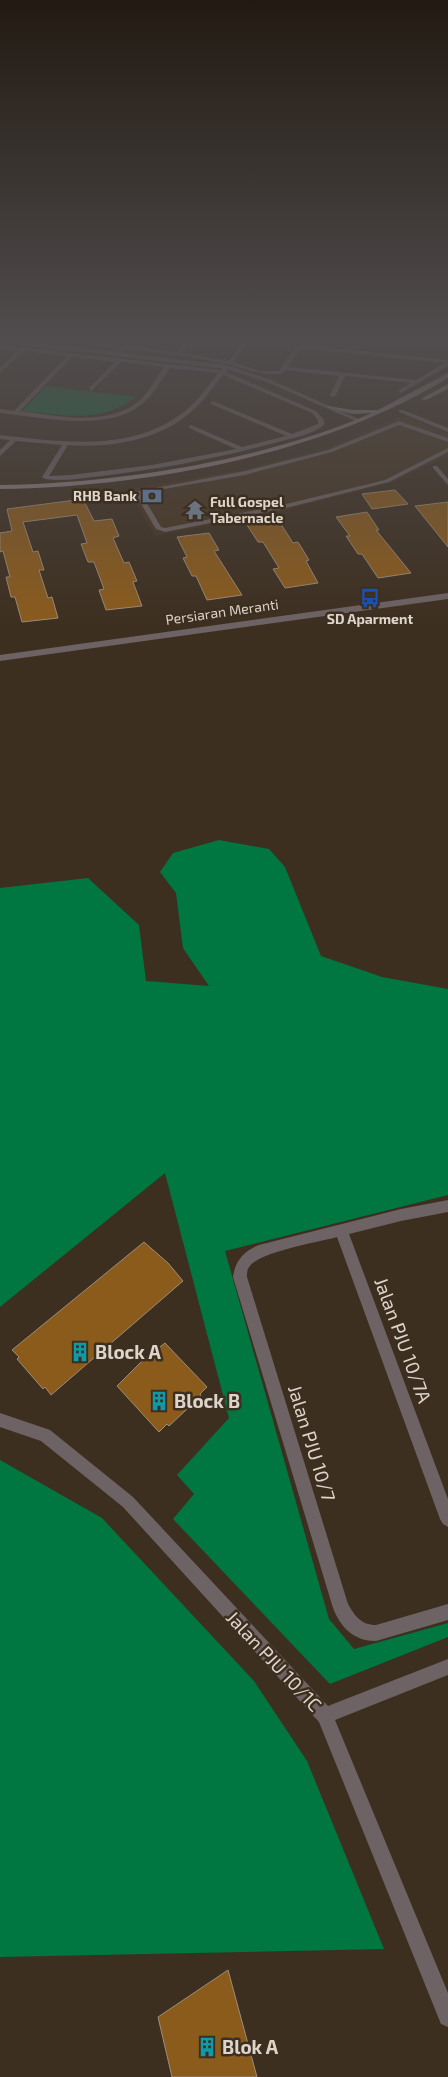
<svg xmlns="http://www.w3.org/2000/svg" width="448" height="2077" viewBox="0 0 448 2077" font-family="'Exo 2',sans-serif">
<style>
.built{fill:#473520}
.green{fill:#116d3f}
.forest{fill:#007641}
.building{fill:#8b5b1c;stroke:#9d8c7b}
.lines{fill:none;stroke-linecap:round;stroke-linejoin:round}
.minor{fill:#6e6364;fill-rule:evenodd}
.tertiary{fill:#6e6364;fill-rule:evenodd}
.secondary{fill:#8f7e80;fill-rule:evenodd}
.labels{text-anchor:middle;stroke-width:5;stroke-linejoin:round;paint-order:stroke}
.far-poi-label{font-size:14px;font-weight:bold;fill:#ddd4cb;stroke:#3d2f20;text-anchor:end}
.far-street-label{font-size:14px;fill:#ddd4cb;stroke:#3d2f20}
.near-street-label{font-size:19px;fill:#ddd4cb;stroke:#3d2f20}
.near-poi-label{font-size:19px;font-weight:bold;fill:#ddd4cb;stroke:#3d2f20;text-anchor:start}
</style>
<rect width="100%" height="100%" fill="#3d2f20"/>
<!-- built -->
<path class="built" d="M399 417 408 418 448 434V455L394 482 282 511 155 536 128 489 245 469 327 447Z"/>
<!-- green -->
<path class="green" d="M46 386 136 397C101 424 63 415 22 411Z"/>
<!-- forest -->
<path class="forest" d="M219 840 269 849 285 867 321 956 382 977 448 989V1195L225 1251 329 1619 354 1649 448 1623V1637L330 1684 173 1519 194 1494 177 1475 229 1418 165 1173 0 1307V888L88 878 139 925 146 981 209 986 183 948 176 893 160 872 173 853Z
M0 1460 102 1518 254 1681 307 1761 384 1949 0 1957Z"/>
<!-- building -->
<path class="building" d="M395 490 408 504 372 509 362 494Z
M83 499 94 521 112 519 119 536 113 538 124 563 129 562 137 581 133 582 142 606 106 610 99 590 104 589 94 562H88L81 544 87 543 77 515 23 522 33 552 38 551 44 570H39L48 598 52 597 58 618 22 622 15 597H11L6 577H10L3 551 0 552V533L12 531 7 509Z
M448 502V547L415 506Z
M367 512 379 530H376L411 573 378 578 362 554H358L346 536H350L336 517Z
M279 521 293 543 298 542 309 560 306 561 318 583 285 588 273 569 279 568 263 542H258L247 525Z
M209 533 219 550 214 551 242 595 207 600 196 576H192L183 558 187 557 177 537Z
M144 1242 168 1263 183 1281 51 1395 45 1387 43 1389 17 1359 19 1357 12 1350Z
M165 1343 207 1387 200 1394 201 1396 169 1426 167 1424 159 1432 117 1386 144 1359Z
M228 1970 257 2077H172L158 2017Z"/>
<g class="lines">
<!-- minor -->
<path class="minor" d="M11 336H33L124 346 132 336H137L129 346 177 352 189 336H194L182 353 229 361 248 336H253L233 362 260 371H279L303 336H308L303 345 448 360V366L401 393 399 392V390L411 383 345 376 336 395 333 397 330 395 339 376 285 370 283 373C261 378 244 367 223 363 191 357 159 353 126 349L121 354 118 352 121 349ZM301 348 445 363 416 380 288 367Z
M408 336 448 338V342L410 338Z
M0 345 221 370 226 366 229 368 226 372 316 411 324 420V425C312 435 293 438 278 442 223 457 166 468 110 475 88 477 66 482 45 479L42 477 62 445 16 441 0 456V450L10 440 0 439V435C62 442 133 453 185 411 198 401 208 386 218 373L170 368C161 380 154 395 142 404 106 433 42 417 0 413V409L14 411 67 356 24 351 0 373V368L18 351 0 349ZM72 357 115 362 89 388 91 391 121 362 164 367C156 378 149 392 139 401 108 427 57 416 20 411ZM223 375 312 413 318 420V424L292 434 213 401 210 403 211 404 286 436 242 447 191 425 189 426V428L236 449 152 465 71 475 49 476 68 445C110 448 158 441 191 412 203 402 213 387 223 375Z
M399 410H403L448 428V432L399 412Z
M399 421 448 438V442L399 425 332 452 245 475 141 493 161 527 165 528 282 505 385 480 446 449 448 448V452L389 482 282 509 165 532 156 529 134 492 245 471 328 450Z
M433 466H437L448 479V485L433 468Z
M448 1200V1212L401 1221 349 1234 448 1499V1527L443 1524 440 1519 337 1237C318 1242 260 1252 250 1266 247 1269 247 1273 247 1277L348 1604C355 1616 361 1625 376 1625L448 1604V1620L376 1641C354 1641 341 1628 333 1608L233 1277C235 1261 244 1251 259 1245L401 1209Z
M0 1413 50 1430 133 1497 328 1706 448 1659V1675L335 1720 448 1993V2027L441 2024 319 1722 123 1507 41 1441 0 1427Z"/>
<!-- tertiary -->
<path class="tertiary" d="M0 338 227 365 271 380 363 421 358 422 267 382 226 369 0 342Z
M448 593V599L0 661V655Z"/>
<!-- secondary -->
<path class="secondary" d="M448 373V378C322 455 146 487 0 489V485C118 483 263 461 372 413L353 414 328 408V406L353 410H378Z
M448 384V389L426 400 421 399Z"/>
</g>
<!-- sky -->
<linearGradient id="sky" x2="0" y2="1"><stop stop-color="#221a12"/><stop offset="0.54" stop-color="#514d4e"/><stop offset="1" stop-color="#514d4e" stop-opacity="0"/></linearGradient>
<rect width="448" height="627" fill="url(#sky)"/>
<!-- icons -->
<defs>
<symbol id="bank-bare" viewBox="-9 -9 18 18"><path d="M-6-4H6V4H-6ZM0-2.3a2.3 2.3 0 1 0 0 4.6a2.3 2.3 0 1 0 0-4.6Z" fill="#5c6f8a" stroke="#3d2f20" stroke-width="2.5" paint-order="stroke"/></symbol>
<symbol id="temple-bare" viewBox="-9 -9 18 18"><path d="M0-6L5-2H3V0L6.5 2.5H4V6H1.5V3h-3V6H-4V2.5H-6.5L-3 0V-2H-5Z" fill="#6b7280" stroke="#3d2f20" stroke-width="2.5" paint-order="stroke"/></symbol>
<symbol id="bus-bare" viewBox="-9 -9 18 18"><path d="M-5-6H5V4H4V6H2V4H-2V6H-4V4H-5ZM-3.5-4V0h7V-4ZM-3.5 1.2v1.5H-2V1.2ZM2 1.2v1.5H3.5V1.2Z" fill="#1a4fb4" stroke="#3d2f20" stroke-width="2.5" paint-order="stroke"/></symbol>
<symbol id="building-bare" viewBox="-9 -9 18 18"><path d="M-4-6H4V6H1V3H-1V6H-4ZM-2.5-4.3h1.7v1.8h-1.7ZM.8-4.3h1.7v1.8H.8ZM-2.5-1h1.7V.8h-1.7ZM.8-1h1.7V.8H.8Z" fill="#0f9aa8" stroke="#3d2f20" stroke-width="2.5" paint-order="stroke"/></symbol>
</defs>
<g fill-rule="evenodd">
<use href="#bank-bare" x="138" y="482" width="28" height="28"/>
<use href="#temple-bare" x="181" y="496" width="28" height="28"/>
<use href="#bus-bare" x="356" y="584" width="28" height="28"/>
<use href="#building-bare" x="66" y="1338" width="28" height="28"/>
<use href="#building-bare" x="145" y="1387" width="28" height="28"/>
<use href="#building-bare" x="193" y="2033" width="28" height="28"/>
</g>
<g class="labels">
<!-- far-poi labels -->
<g class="far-poi-label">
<text x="137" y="501">RHB Bank</text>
<text x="210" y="507" text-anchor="start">Full Gospel<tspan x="210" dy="16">Tabernacle</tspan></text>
<text x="370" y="624" text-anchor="middle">SD Aparment</text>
</g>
<!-- far-street labels -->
<g class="far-street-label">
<text transform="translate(222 612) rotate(-8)" y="5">Persiaran Meranti</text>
</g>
<!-- near-street labels -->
<g class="near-street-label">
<text transform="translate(403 1340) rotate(70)" y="7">Jalan PJU 10/7A</text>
<text transform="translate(312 1443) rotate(73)" y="7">Jalan PJU 10/7</text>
<text transform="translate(274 1661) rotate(47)" y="7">Jalan PJU 10/1C</text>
</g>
<!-- near-poi labels -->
<g class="near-poi-label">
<text x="95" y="1359">Block A</text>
<text x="174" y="1408">Block B</text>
<text x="222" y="2054">Blok A</text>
</g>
</g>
</svg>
